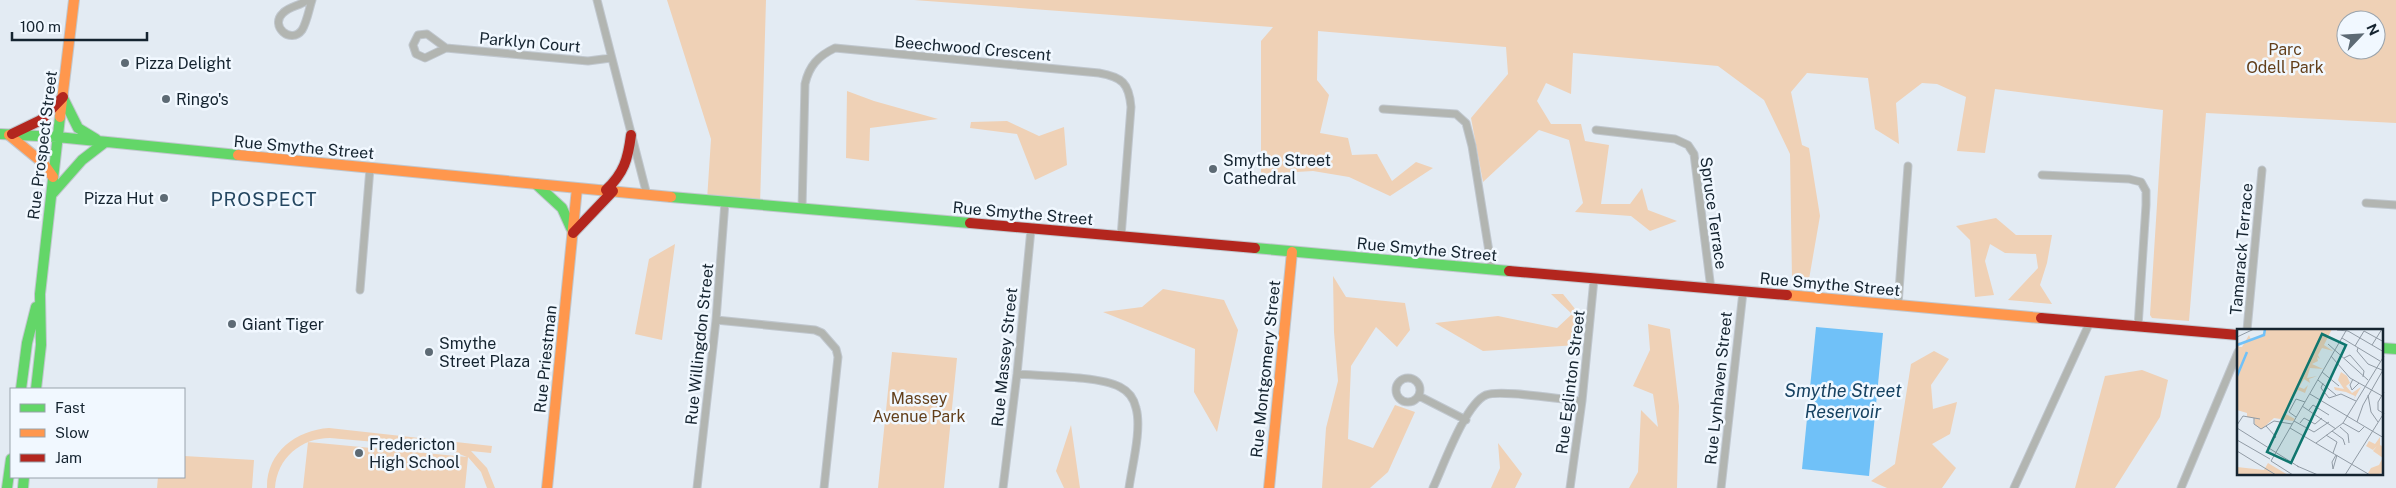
<svg xmlns="http://www.w3.org/2000/svg" width="2396" height="488" viewBox="0 0 2396 488" font-family="'Public Sans',sans-serif">
<style>
.green{fill:#efd1b6;fill-rule:evenodd}
.water{fill:#70c1f8}
.lines{fill:none;stroke-linecap:round;stroke-linejoin:round}
.street-casing{stroke:#c0c7ce;stroke-width:9}
.fast-casing{stroke:#c0c7ce;stroke-width:12}
.slow-casing{stroke:#c0c7ce;stroke-width:12}
.jam-casing{stroke:#c0c7ce;stroke-width:12}
.street{stroke:#b2b5b1;stroke-width:7}
.fast{stroke:#63d668;stroke-width:10}
.slow{stroke:#ff974d;stroke-width:10}
.jam{stroke:#b3261e;stroke-width:10}
.poi-dot{fill:#5d6a74;stroke:#f1f8ff;stroke-width:2}
.labels{text-anchor:middle;stroke-width:5;stroke-linejoin:round;paint-order:stroke}
.street-label{font-size:16px;fill:#152430;stroke:#f1f8ff}
.park-label{font-size:16px;fill:#633f1b;stroke:#f1f8ff}
.poi-label{font-size:16px;fill:#152430;stroke:#f1f8ff;text-anchor:start}
.water-label{font-size:18px;font-style:italic;fill:#174261;stroke:#f1f8ff}
.quarter-label{font-size:19px;letter-spacing:1px;fill:#254761;stroke:#f1f8ff}
.inset-river{fill:none;stroke:#70c1f8;stroke-width:2.5}
.inset-road{fill:none;stroke:#919ba5;stroke-width:1}
.view{fill:#0f766e;fill-opacity:0.15;stroke:#0f766e;stroke-width:2.5}
.inset-edge{fill:none;stroke:#152430;stroke-width:2.5}
</style>
<rect width="100%" height="100%" fill="#e3ebf3"/>
<!-- green -->
<path class="green" d="M667 0H766L760 205 707 200 711 139Z
M914 0H2396V123L2206 113 2189 321 2152 318 2150 315 2163 110 1995 89 1985 153 1957 151 1966 97 1937 84 1922 83 1896 103 1899 144 1875 129 1868 78 1807 73 1791 92 1802 145 1809 148 1820 216 1808 285 1792 279 1790 154 1764 100 1718 66 1573 53 1571 94 1546 83 1537 101 1551 124H1581L1585 141 1609 145 1601 204H1630L1642 188 1648 210 1677 221 1650 231 1631 216 1575 212 1583 203 1569 140 1539 130 1483 182 1471 118 1508 74 1506 47 1318 31 1317 80 1329 95 1320 133 1348 138 1352 155 1377 154 1392 181 1416 162 1433 168 1390 196 1349 177 1313 171 1261 174V41L1273 27ZM2346 20H2376V50H2346Z
M847 91 874 101 938 119 870 128 869 161 846 158Z
M1007 121 1039 136 1064 127 1067 165 1035 180 1017 134 970 128 971 122Z
M1996 218 2016 235H2052L2047 263 2040 285 2052 304 2008 300 2038 268 2036 254 2005 253 1990 244 1985 261 1994 295 1975 297 1970 240 1956 226Z
M675 244 662 340 635 334 649 259Z
M1333 276 1346 297 1405 303 1410 330 1397 347 1376 327 1351 366 1348 439 1373 448 1395 405 1415 412 1388 472 1370 488H1322L1326 428 1338 381 1334 332Z
M1163 289 1224 300 1238 330 1217 432 1194 392 1195 349 1103 312 1142 307Z
M1551 294H1563L1580 315 1577 345 1483 351 1435 323 1498 316 1557 328 1572 314Z
M1648 324 1670 329 1679 406 1677 488H1629L1638 472 1641 410 1658 427 1653 394 1633 386 1650 350Z
M1934 351 1949 359 1931 385 1933 409 1957 402 1950 434 1932 444 1956 468 1942 488H1887L1871 481 1895 464 1911 364Z
M892 352 957 358 944 488H878Z
M2142 370 2168 380 2160 417 2115 488H2075L2105 376Z
M1071 425 1080 488H1064L1056 471Z
M329 428 492 446 491 453 471 451 487 468 495 488H487L481 472 468 457 465 488H303L308 442 467 457 444 448 330 438C301 438 277 458 275 488H267C266 453 296 430 329 428Z
M1498 443 1522 474 1515 488H1491L1500 468Z
M184 456 254 460 252 488H157L158 477H184Z"/>
<!-- water -->
<path class="water" d="M1816 327 1883 333 1869 476 1802 469Z"/>
<g class="lines">
<defs>
<path id="street" d="M307 0C300 6 290 6 283 13 269 26 291 45 302 30 307 22 309 9 312 0
M597 0 647 195
M446 48 427 34 418 35 413 45 416 54 425 58 446 48 588 61 611 58
M1383 109 1456 114 1466 123 1472 146 1492 270
M1596 130 1675 139 1688 145 1694 154 1711 289
M2042 175 2129 179 2141 182 2146 191V205L2138 327
M2366 203 2396 205
M802 209 805 84C809 66 818 56 835 48L1099 73C1122 77 1129 83 1131 107L1121 237
M360 290 370 168
M1898 305 1908 166
M716 320 815 330 822 333 836 349 838 357 824 488
M2247 330 2262 170
M1017 374C1042 376 1100 376 1120 387 1128 391 1134 399 1136 408 1142 429 1132 466 1129 488
M1396 390a12 12 0 1 1 24 0a12 12 0 1 1-24 0Z
M1419 396 1466 420
M697 488 716 320 725 202
M1003 488 1017 374 1031 229
M1433 488C1443 467 1465 404 1486 395 1501 389 1563 400 1582 401
M1570 488 1582 401 1594 279
M1721 488 1743 292
M2014 488 2090 322
M2181 488 2238 352"/>
<path id="fast" d="M63 98 78 128 96 139
M0 134 57 137 238 155
M536 184 562 208 571 228
M52 194 82 160 104 143
M671 197 970 223
M1255 248 1509 271
M2382 348 2396 349
M21 389 27 343 36 307
M36 389 41 345 40 294 60 117
M7 488 11 459
M23 488 24 477"/>
<path id="slow" d="M60 117 74 0
M9 135 43 163 53 177
M238 155 671 197
M1787 295 2041 318
M547 488 577 188
M1269 488 1292 252"/>
<path id="jam" d="M12 134 41 120 63 97
M606 190C624 173 628 159 631 135
M970 223 1255 248
M573 233 613 191
M1509 271 1787 295
M2041 318 2238 335"/>
</defs>
<!-- street casing -->
<use href="#street" class="street-casing"/>
<!-- fast casing -->
<use href="#fast" class="fast-casing"/>
<!-- slow casing -->
<use href="#slow" class="slow-casing"/>
<!-- jam casing -->
<use href="#jam" class="jam-casing"/>
<!-- street -->
<use href="#street" class="street"/>
<!-- fast -->
<use href="#fast" class="fast"/>
<!-- slow -->
<use href="#slow" class="slow"/>
<!-- jam -->
<use href="#jam" class="jam"/>
</g>
<!-- markers -->
<g class="poi-dot">
<circle cx="125" cy="63" r="5"/>
<circle cx="166" cy="99" r="5"/>
<circle cx="1213" cy="169" r="5"/>
<circle cx="164" cy="198" r="5"/>
<circle cx="232" cy="324" r="5"/>
<circle cx="429" cy="352" r="5"/>
<circle cx="359" cy="453" r="5"/>
</g>
<g class="labels">
<!-- street labels -->
<g class="street-label">
<text transform="translate(530 42) rotate(5)" y="6">Parklyn Court</text>
<text transform="translate(973 48) rotate(5)" y="6">Beechwood Crescent</text>
<text transform="translate(42 145) rotate(-83)" y="6">Rue Prospect Street</text>
<text transform="translate(304 147) rotate(5)" y="6">Rue Smythe Street</text>
<text transform="translate(1023 213) rotate(5)" y="6">Rue Smythe Street</text>
<text transform="translate(1714 213) rotate(82)" y="6">Spruce Terrace</text>
<text transform="translate(1427 249) rotate(5)" y="6">Rue Smythe Street</text>
<text transform="translate(2241 249) rotate(-85)" y="6">Tamarack Terrace</text>
<text transform="translate(1830 284) rotate(5)" y="6">Rue Smythe Street</text>
<text transform="translate(699 344) rotate(-84)" y="6">Rue Willingdon Street</text>
<text transform="translate(1004 357) rotate(-84)" y="6">Rue Massey Street</text>
<text transform="translate(545 359) rotate(-84)" y="6">Rue Priestman</text>
<text transform="translate(1265 369) rotate(-84)" y="6">Rue Montgomery Street</text>
<text transform="translate(1570 382) rotate(-83)" y="6">Rue Eglinton Street</text>
<text transform="translate(1718 388) rotate(-84)" y="6">Rue Lynhaven Street</text>
</g>
<!-- park labels -->
<g class="park-label">
<text x="2285" y="55">Parc<tspan x="2285" dy="18">Odell Park</tspan></text>
<text x="919" y="404">Massey<tspan x="919" dy="18">Avenue Park</tspan></text>
</g>
<!-- poi labels -->
<g class="poi-label">
<text x="135" y="69">Pizza Delight</text>
<text x="176" y="105">Ringo's</text>
<text x="1223" y="166">Smythe Street<tspan x="1223" dy="18">Cathedral</tspan></text>
<text x="154" y="204" text-anchor="end">Pizza Hut</text>
<text x="242" y="330">Giant Tiger</text>
<text x="439" y="349">Smythe<tspan x="439" dy="18">Street Plaza</tspan></text>
<text x="369" y="450">Fredericton<tspan x="369" dy="18">High School</tspan></text>
</g>
<!-- water labels -->
<g class="water-label">
<text x="1843" y="397">Smythe Street<tspan x="1843" dy="21">Reservoir</tspan></text>
</g>
<!-- quarter labels -->
<g class="quarter-label">
<text x="264" y="206">PROSPECT</text>
</g>
</g>
<!-- overview -->
<g transform="translate(2237 329)">
<rect width="146" height="146" fill="#e3ebf3"/>
<path d="M27 0H95L87 16 96 22 85 19 81 26 83 30 80 28 81 32 75 35 86 40 73 39 70 49 80 47 72 50 73 54 67 50 62 58 67 60 71 56 68 64 61 61 47 84 58 90 56 92 37 89 25 100 18 96 17 89 10 88V84L0 81V14L3 13 2 18H5L12 6 14 11 27 4ZM104 43 110 47 113 54 109 57 115 64 124 58 117 70 118 67 109 63 98 61 97 58 107 60 101 51ZM143 108V116L147 118V144L135 146 131 144 134 139 142 136 144 132 140 129 144 132 146 129 136 122 140 117 136 121 129 117 132 112 138 115ZM31 134 51 146H0V138L27 141Z" fill="#efd1b6"/>
<path class="inset-river" d="M0 16 27 6 28 0M0 47 10 23"/>
<path class="inset-road" d="M100 1 111 2 147 23M127 2 147 13M0 8 17 0M105 9 143 32M91 15 131 51M135 16 145 0M118 17 127 2M121 19 120 22 131 35 145 41M94 27 113 49 147 68M107 29 113 26 127 42 126 48M85 43 102 57M116 50 113 56 115 61 122 54M81 51 99 66M86 54 84 59 92 69 104 65 119 72M73 65 147 109M131 66 134 83 141 93M65 77 99 100M72 81 76 76 92 86M146 84 141 81V73L147 63M59 88 52 83 59 70 68 73M17 89V95L24 100 37 92 55 95M57 92 77 103 92 93M120 93 126 76 146 41M63 94 67 89 78 95 85 89M106 94 122 103 127 98M0 96 6 87 23 90M29 97 39 108 38 109 37 107M103 98 111 105 112 114M0 99 62 138M53 99 133 146M95 102 106 110 108 116M89 106 100 113 96 124M0 111 33 130M79 114 106 94 147 27M0 122 39 146M99 126 95 133 96 140 100 126M34 132 110 0M34 132 56 146M60 137 81 146M108 146 147 84"/>
<path class="view" d="M85 5 109 16 54 134 30 123Z"/>
<rect width="146" height="146" class="inset-edge"/>
</g>
<!-- legend -->
<rect x="10" y="388" width="175" height="90" fill="#f1f8ff" stroke="#99a3ac"/>
<rect x="20" y="404" width="25" height="8" fill="#63d668" stroke="#99a3ac"/>
<text x="55" y="413" font-size="15" fill="#152430">Fast</text>
<rect x="20" y="429" width="25" height="8" fill="#ff974d" stroke="#99a3ac"/>
<text x="55" y="438" font-size="15" fill="#152430">Slow</text>
<rect x="20" y="454" width="25" height="8" fill="#b3261e" stroke="#99a3ac"/>
<text x="55" y="463" font-size="15" fill="#152430">Jam</text>
<!-- north arrow -->
<g transform="translate(2361 35) rotate(65)"><circle r="24" fill="#f1f8ff" stroke="#99a3ac"/>
<path d="M0-4L9 19L0 12L-9 19Z" fill="#5d6a74"/>
<text y="-8" font-size="14" font-weight="bold" text-anchor="middle" fill="#152430">N</text>
</g>
<!-- scale -->
<path d="M12 32v8h135v-8" fill="none" stroke="#152430" stroke-width="2.5"/>
<text x="20" y="32" font-size="15" fill="#152430" stroke="#f1f8ff" stroke-width="4" paint-order="stroke">100 m</text>
</svg>
